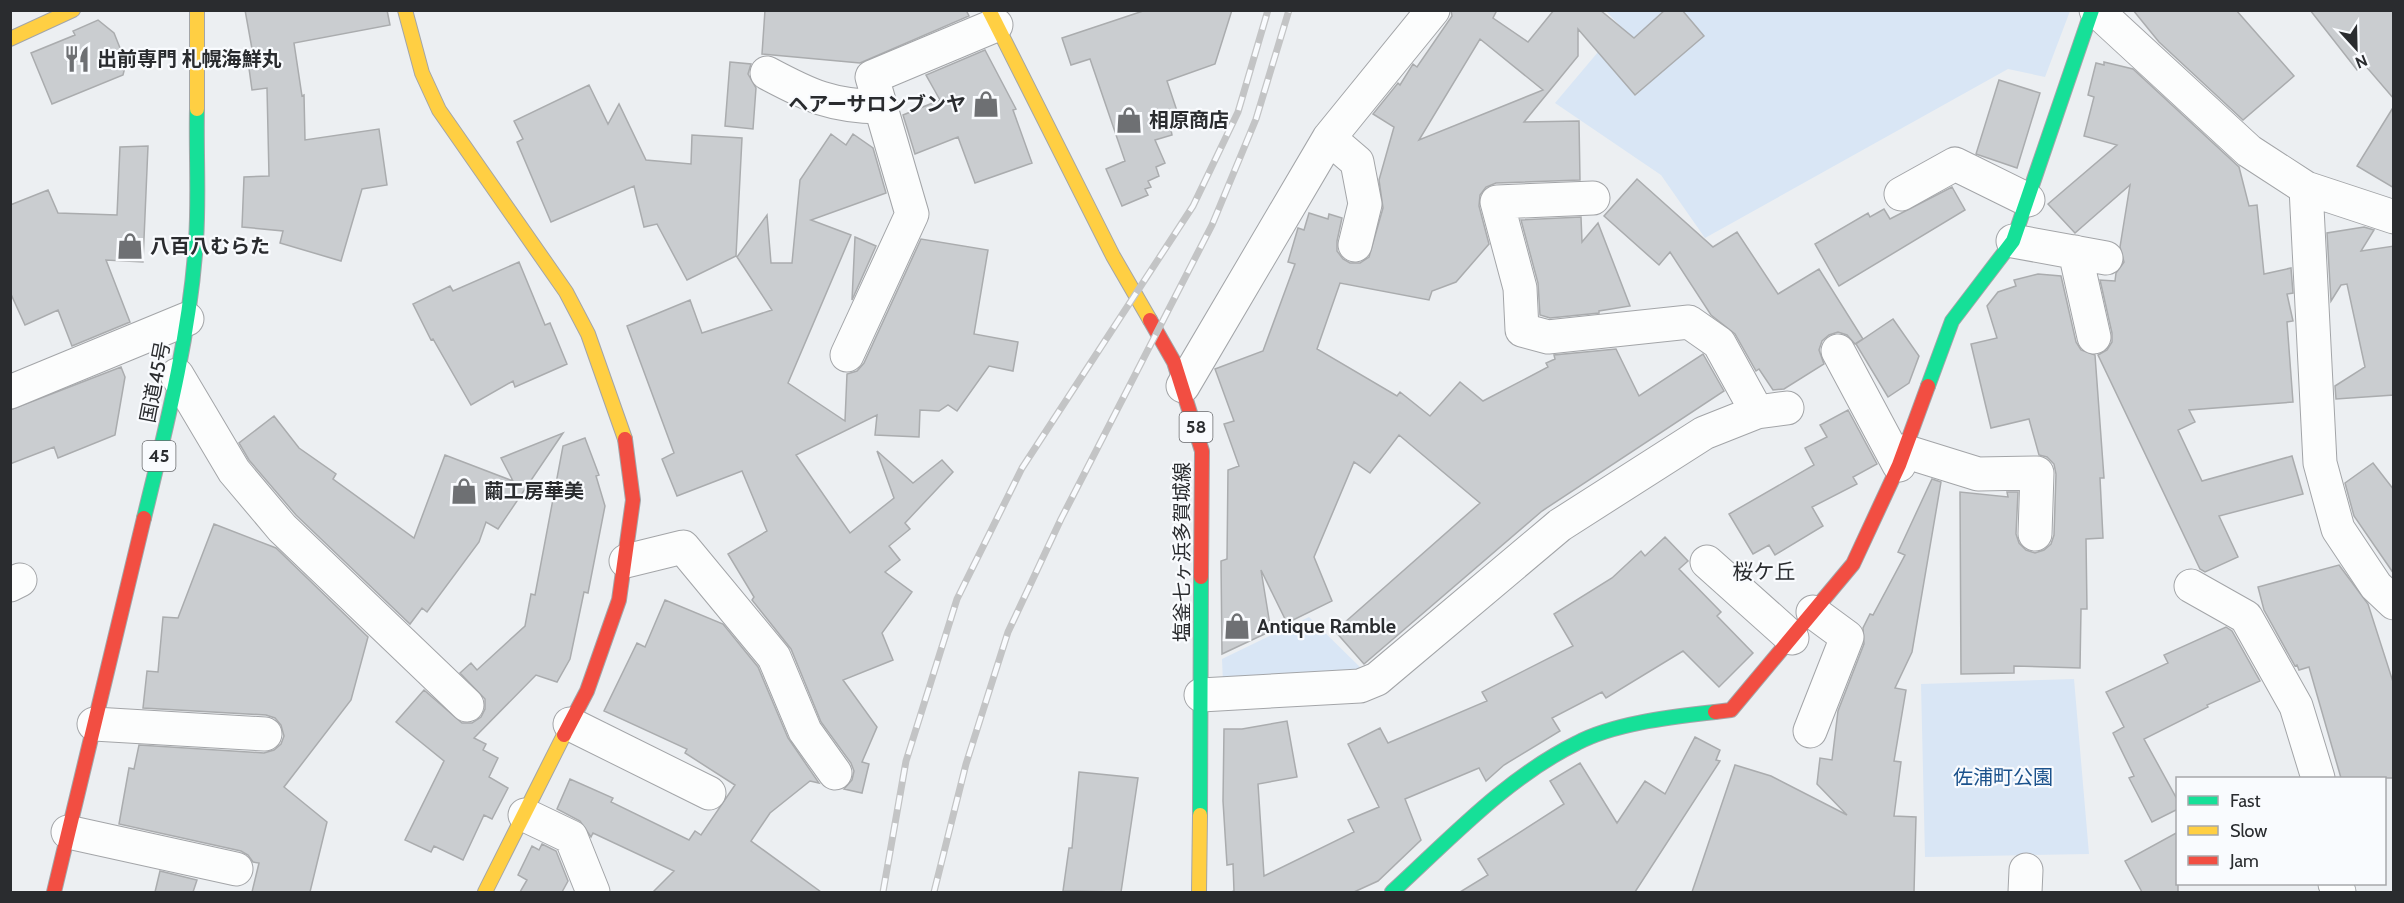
<svg xmlns="http://www.w3.org/2000/svg" width="2404" height="903" viewBox="0 0 2404 903" font-family="Cabin,'Noto Sans JP',sans-serif">
<style>
.green{fill:#d9e6f5}
.building{fill:#cacdd0;stroke:#aaacae;stroke-width:1.5;fill-rule:evenodd}
.lines{fill:none;stroke-linecap:round;stroke-linejoin:round}
.street-casing{stroke:#a3a5a8;stroke-width:35}
.fast-casing{stroke:#a3a5a8;stroke-width:16}
.slow-casing{stroke:#a3a5a8;stroke-width:16}
.jam-casing{stroke:#a3a5a8;stroke-width:16}
.street{stroke:#fcfdfd;stroke-width:33}
.fast{stroke:#16e098;stroke-width:14}
.slow{stroke:#ffcf43;stroke-width:14}
.jam{stroke:#f24e42;stroke-width:14}
.rail-casing{stroke:#c3c4c5;stroke-width:7}
.rail{stroke:#f9fbfe;stroke-width:4.5;stroke-dasharray:14;stroke-linecap:butt}
.labels{text-anchor:middle;stroke-width:4.5;stroke-linejoin:round;paint-order:stroke}
.shield{fill:#f9fbfe;stroke:#686a6d;stroke-width:1.5}
.shield-label{font-size:18px;font-weight:bold;fill:#2a2c2f}
.poi-label{font-size:20px;font-weight:bold;fill:#2a2c2f;stroke:#f9fbfe;text-anchor:start}
.street-label{font-size:20px;fill:#2a2c2f;stroke:#f9fbfe}
.park-label{font-size:20px;fill:#1b528c;stroke:#f9fbfe}
.neighbourhood-label{font-size:21px;fill:#2a2c2f;stroke:#f9fbfe}
</style>
<rect width="100%" height="100%" fill="#eceff2"/>
<!-- green -->
<path class="green" d="M1606 11H2070L2045 77 2008 69 1705 238 1661 175 1555 103 1620 26Z
M1309 617 1364 671 1223 683 1222 659Z
M2074 679 2089 854 1925 857 1921 684Z"/>
<!-- building -->
<path class="building" d="M245 10H387L390 25 294 43 302 96 304 95 305 140 379 129 387 185 362 189 341 261 280 243 283 231 242 227 244 177 269 176 267 88 252 90 248 61 254 60Z
M765 10H966L969 16 860 63 762 54Z
M1146 10H1232L1215 64 1167 81 1182 126 1171 130 1172 135 1155 140 1165 163 1156 167 1159 176 1148 181 1151 187 1145 189 1148 195 1122 206 1106 169 1125 161 1090 59 1071 65 1062 38Z
M1451 10H1497L1493 18 1528 42 1554 10H1600L1634 38 1665 10H1682L1704 36 1635 95 1578 29V56L1524 122 1579 121 1580 180 1496 183 1486 187 1480 195 1479 206 1489 244 1456 282 1432 291 1429 300 1340 283 1317 349 1397 396 1400 392 1430 416 1460 382 1483 401 1548 367 1546 363 1555 359 1554 355 1616 349 1639 396 1703 354 1724 391 1542 511 1364 664 1335 631 1480 503 1399 435 1370 473 1354 462 1314 557 1332 601 1287 623 1261 570 1271 631 1222 654 1221 561 1227 559 1228 470 1239 466 1224 424 1234 421 1215 369 1263 351 1295 264 1288 262 1298 228 1304 230 1309 213 1328 219 1329 214 1342 218 1337 241V251L1343 259 1350 263H1360L1369 257 1383 208 1379 180 1394 127 1373 114 1398 83 1400 85 1413 64 1417 67 1452 16ZM1480 39 1543 90 1419 140Z
M2133 10H2236L2294 76 2243 120 2159 42Z
M2310 10H2394V99L2364 64 2357 70Z
M98 20 114 33 126 63 123 75 52 104 31 53 75 35 73 31Z
M985 50 1016 109 1013 110 1032 163 975 183 958 137 915 154 903 115 940 100 926 75Z
M730 62 751 64 748 74 756 88 753 129 725 126Z
M2104 62 2133 69 2239 167 2249 206 2257 205 2264 274 2291 268 2293 293 2287 294 2293 321 2287 322 2293 402 2189 410 2195 422 2178 430 2202 481 2292 456 2303 494 2219 516 2238 557 2205 572 2200 569 2098 355 2107 350 2112 342V333L2100 280 2115 281 2116 273 2124 262 2120 247 2130 185 2075 233 2048 204 2117 145 2084 136 2094 97 2088 95 2096 63 2104 65Z
M1999 80 2040 93 2017 168 1976 154Z
M589 85 608 124 619 104 646 160 691 164 692 135 742 138 736 256 687 280 657 224 644 227 634 186 551 222 517 142 523 139 514 121Z
M2394 106V188L2357 166Z
M831 134 846 145 853 134 873 148 886 193 811 220 851 235 788 383 845 421 847 374 857 371 864 363 921 239 988 250 974 334 1018 342 1013 371 989 366 957 411 948 405 939 411 920 410 919 437 875 435 877 415 796 455 850 533 894 498 877 451 913 483 942 460 953 472 905 523 910 529 889 546 900 560 885 572 912 592 882 633 893 660 843 680 877 727 862 762 869 764 862 793 844 789 852 780 854 771 851 763 821 722 791 649 752 600 754 597 728 554 767 531 742 471 677 496 662 459 674 453 627 326 690 300 702 333 772 310 737 257 767 215 771 263H792L800 180Z
M148 146 143 262 106 260 130 322 72 346 58 310 25 325 10 292V205L48 190 58 213 117 215 120 147Z
M1637 179 1713 247 1737 232 1778 294 1819 269 1863 339 1855 344 1847 335 1838 332 1829 335 1822 341 1819 350 1824 364 1784 389 1773 390 1759 369 1756 371 1735 334 1711 315 1670 252 1659 265 1604 216Z
M1952 187 1965 210 1839 286 1815 244 1868 213 1870 217 1884 209 1890 219Z
M1581 217 1582 242 1598 223 1630 306 1599 311V313L1550 318 1540 315 1538 283 1521 220Z
M2364 227 2374 230 2361 251 2394 246V395L2336 399 2335 386 2365 367 2347 284 2341 285 2331 301 2327 233Z
M855 237 876 246 852 300Z
M519 262 545 325 550 323 567 364 515 387 513 381 471 405 433 339 431 340 413 304 450 286 453 291Z
M2038 274 2061 276 2076 342 2081 350 2095 355 2104 478H2100L2103 538 2086 539 2087 609H2081L2080 668 2014 666V673L1961 674 1960 492 2008 497 2007 492H2018L2016 534 2019 543 2026 550 2035 553 2044 550 2051 544 2054 535 2056 474 2054 464 2047 457 2039 455 2029 419 1991 428 1971 344 1997 338 1987 306 1998 292 2016 286 2014 280Z
M1893 319 1919 356 1909 383 1888 397 1856 344Z
M121 367 125 377 115 435 58 458 54 447 10 464V410Z
M1848 410 1877 464 1853 477 1857 484 1812 507 1823 526 1775 555 1769 545 1753 554 1729 514 1814 465 1805 448 1827 437 1820 425Z
M274 416 299 448 336 474 333 479 414 538 445 455 513 481 501 458 563 433 498 529 486 522 479 542 427 612 422 608 410 624 296 515 249 460 239 443Z
M585 438 599 475 596 476 605 506 588 593 584 592 570 659 557 682 536 675 474 738 486 744 483 750 498 758 489 777 508 788 492 819 484 815 463 860 434 846 431 852 405 840 444 761 396 722 424 690 462 723H472L481 717 485 709V699L460 673 471 663 477 670 525 626 531 594 535 595 563 446Z
M2373 463 2394 490V574L2354 516 2345 483Z
M1932 479 1941 482 1912 652 1895 688 1906 690 1894 761 1901 762 1894 816 1916 817 1914 892H1692L1735 765 1771 776 1847 815 1817 784 1820 758 1832 760 1838 711 1864 644 1863 628 1870 614 1873 615 1905 555 1898 552Z
M214 524 276 548 368 637 351 700 284 787 327 822 310 892H252L259 863 253 862 248 855 241 851 119 824 129 768 134 769 139 745 264 753 274 750 281 744 284 736 281 725 275 718 266 715 143 708 147 671 158 672 163 617 178 618Z
M1665 537 1688 561 1679 569 1721 612 1717 616 1753 653 1719 687 1683 651 1606 698 1602 692 1552 718 1560 731 1504 765 1486 781 1479 768 1405 799 1421 840 1378 881 1354 892H1231L1234 891 1233 864 1227 865 1223 801 1224 729H1242L1287 721 1297 777 1258 784 1264 876 1354 832 1348 820 1379 807 1348 744 1380 728 1388 743 1487 701 1482 692 1573 646 1554 614 1612 578 1641 551 1645 556Z
M2339 565 2368 604 2394 685V778H2341L2309 667 2299 670 2297 665 2295 666 2264 610 2258 587Z
M665 600 723 624 758 667 788 738 819 783 810 781 770 813 751 841 821 892H653L674 871 593 833 591 837 580 821 557 809 570 779 613 798 611 802 689 840 695 831 701 835 735 785 685 753 687 749 604 711 637 643 645 647Z
M2226 627 2232 631 2260 681 2207 705 2208 707 2144 739 2178 801V809L2152 822 2129 778 2134 776 2113 733 2124 727 2106 692 2168 663 2164 655Z
M1695 737 1720 750 1716 760 1720 761 1635 892H1460L1488 875 1478 859 1564 804 1550 781 1580 763 1617 823 1645 781 1665 794Z
M1079 772 1138 778 1121 892 1063 891 1069 848H1072Z
M2178 832V892H2142L2125 861Z
M542 844 556 851 568 881 562 892H520L527 880 518 875 532 846 539 850Z
M160 871 197 880 193 892H155Z"/>
<g class="lines">
<defs>
<path id="street" d="M2096 10 2249 151 2306 188 2394 217
M767 73C810 96 831 106 881 107
M1329 138 1357 162 1365 204 1355 245
M2306 188 2320 463 2338 529 2376 586 2394 603
M1901 194 1955 164 2028 200
M1593 198 1497 202 1520 288 1522 330 1548 337 1689 322 1719 343 1757 412
M2013 241 2106 258
M2075 252 2094 337
M1838 351 1899 465
M847 355 912 214 872 77 996 25
M177 375 234 471 282 528 467 705
M1183 386 1329 138 1433 10
M10 392 187 319
M1904 451 1978 474 2037 473 2035 534
M626 561 683 547 774 657 805 731 835 773
M1707 562 1792 638
M10 585 20 580
M2191 586 2246 617 2296 706 2318 778
M1201 695 1360 686 1377 679 1560 525 1704 433 1757 412 1787 408
M94 724 265 734
M570 724 709 793
M1810 731 1847 637 1813 612
M525 815 571 837 593 892
M68 832 236 869
M2335 884 2339 892
M2025 892 2026 870"/>
<path id="fast" d="M1928 386 1952 321 2013 241 2092 10
M144 518C166 428 190 335 196 241 199 198 196 153 197 109
M1200 815 1201 577
M1392 892C1450 839 1506 778 1577 743 1615 723 1672 717 1715 712"/>
<path id="slow" d="M405 10 422 73 439 110 566 292 588 334 625 439
M989 10 1113 256 1150 320
M10 39 73 10
M197 109V10
M485 892 564 735
M1199 892 1200 815"/>
<path id="jam" d="M1150 320 1174 362 1202 451 1201 577
M1715 712 1731 710 1853 564 1899 465 1928 386
M564 735 587 691 619 600 633 500 625 439
M54 892 144 518"/>
</defs>
<!-- street casing -->
<use href="#street" class="street-casing"/>
<!-- fast casing -->
<use href="#fast" class="fast-casing"/>
<!-- slow casing -->
<use href="#slow" class="slow-casing"/>
<!-- jam casing -->
<use href="#jam" class="jam-casing"/>
<!-- street -->
<use href="#street" class="street"/>
<!-- fast -->
<use href="#fast" class="fast"/>
<!-- slow -->
<use href="#slow" class="slow"/>
<!-- jam -->
<use href="#jam" class="jam"/>
<defs>
<path id="rail" d="M883 892 906 761 957 599 1022 468 1193 206 1238 112 1268 10
M934 892 966 764 1008 632 1061 519 1212 225 1256 119 1289 10"/>
</defs>
<!-- rail casing -->
<use href="#rail" class="rail-casing"/>
<!-- rail -->
<use href="#rail" class="rail"/>
</g>
<!-- icons -->
<defs>
<symbol id="restaurant-bare" viewBox="-9 -9 18 18"><path d="M-5-6h1v4h1v-4h1v4h1v-4h1v5L-1.5 .5V6h-2V.5L-5-1ZM5-6V6H3V1.5H1.5Q1.5-4 5-6Z" fill="#6e7073" stroke="#f9fbfe" stroke-width="2.5" paint-order="stroke"/></symbol>
<symbol id="shop-bare" viewBox="-9 -9 18 18"><path d="M-5-2.5h2.3a2.7 3.5 0 0 1 5.4 0H5L5.5 6h-11ZM-1.5-2.5h3a1.5 2.3 0 0 0-3 0Z" fill="#6e7073" stroke="#f9fbfe" stroke-width="2.5" paint-order="stroke"/></symbol>
</defs>
<g fill-rule="evenodd">
<use href="#restaurant-bare" x="58" y="40" width="38" height="38"/>
<use href="#shop-bare" x="967" y="85" width="38" height="38"/>
<use href="#shop-bare" x="1110" y="101" width="38" height="38"/>
<use href="#shop-bare" x="111" y="227" width="38" height="38"/>
<use href="#shop-bare" x="445" y="472" width="38" height="38"/>
<use href="#shop-bare" x="1218" y="607" width="38" height="38"/>
</g>
<g class="labels">
<!-- shield labels -->
<g class="shield">
<rect x="1179.5" y="412" width="33" height="30" rx="4.5"/>
<rect x="142.5" y="441" width="33" height="30" rx="4.5"/>
</g>
<g class="shield-label">
<text x="1196" y="433">58</text>
<text x="159" y="462">45</text>
</g>
<!-- poi labels -->
<g class="poi-label">
<text x="97" y="66">出前専門 札幌海鮮丸</text>
<text x="966" y="111" text-anchor="end">ヘアーサロンブンヤ</text>
<text x="1149" y="127">相原商店</text>
<text x="150" y="253">八百八むらた</text>
<text x="484" y="498">繭工房華美</text>
<text x="1257" y="633">Antique Ramble</text>
</g>
<!-- street labels -->
<g class="street-label">
<text transform="translate(155 382) rotate(-79)" y="7">国道45号</text>
<text transform="translate(1182 552) rotate(-90)" y="7">塩釜七ヶ浜多賀城線</text>
</g>
<!-- park labels -->
<g class="park-label">
<text x="2003" y="784">佐浦町公園</text>
</g>
<!-- neighbourhood labels -->
<g class="neighbourhood-label">
<text x="1764" y="579">桜ケ丘</text>
</g>
</g>
<!-- border -->
<rect width="2404" height="903" fill="none" stroke="#2a2c2f" stroke-width="24"/>
<!-- legend -->
<rect x="2176" y="777" width="210" height="108" fill="#f9fbfe" stroke="#a6a8ab" stroke-width="1.5"/>
<rect x="2188" y="796" width="30" height="9" fill="#16e098" stroke="#a6a8ab" stroke-width="1.5"/>
<text x="2230" y="807" font-size="18" fill="#2a2c2f">Fast</text>
<rect x="2188" y="826" width="30" height="9" fill="#ffcf43" stroke="#a6a8ab" stroke-width="1.5"/>
<text x="2230" y="837" font-size="18" fill="#2a2c2f">Slow</text>
<rect x="2188" y="856" width="30" height="9" fill="#f24e42" stroke="#a6a8ab" stroke-width="1.5"/>
<text x="2230" y="867" font-size="18" fill="#2a2c2f">Jam</text>
<!-- north arrow -->
<g transform="translate(2356 48) rotate(158)" stroke="#f9fbfe" stroke-width="4.5" paint-order="stroke">
<path d="M0-4.5L10 22L0 15L-10 22Z" fill="#2a2c2f"/>
<text y="-9" font-size="16" font-weight="bold" text-anchor="middle" fill="#2a2c2f">N</text>
</g>
</svg>
